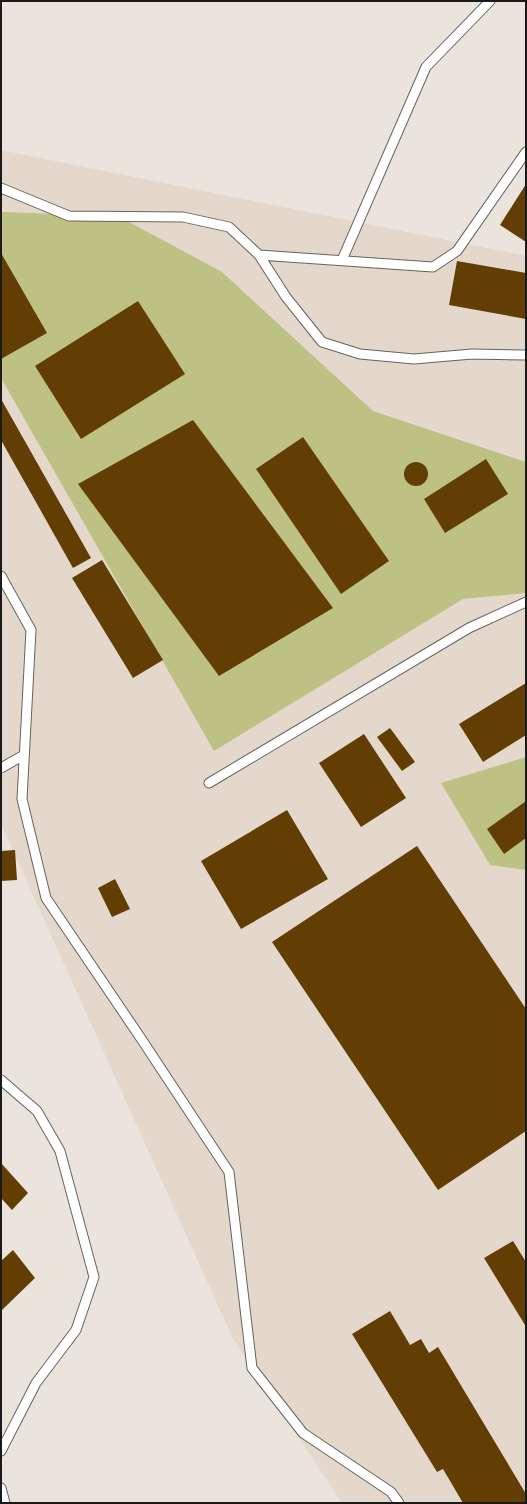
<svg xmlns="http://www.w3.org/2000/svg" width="527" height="1504" viewBox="0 0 527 1504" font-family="Jost,sans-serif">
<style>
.built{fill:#e4d8cc}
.green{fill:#bdc284}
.building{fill:#633e04}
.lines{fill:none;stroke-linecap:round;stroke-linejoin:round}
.lane-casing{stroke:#67625c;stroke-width:11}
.lane{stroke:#fff;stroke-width:9}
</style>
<rect width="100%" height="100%" fill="#eae4dd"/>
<!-- built -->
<path class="built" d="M1 150 526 256V1503H342L233 1339 1 824Z"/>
<!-- green -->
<path class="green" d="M1 212 118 216 222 272 373 411 526 462V593L463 599 214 751 1 378Z
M526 757V870L490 865 441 783Z"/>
<!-- building -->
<path class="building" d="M526 184V242L500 225Z
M1 253 47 333 1 359Z
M457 261 526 273V319L449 305Z
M138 301 185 374 81 439 35 366Z
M1 399 91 558 73 568 1 440Z
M193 420 333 608 219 676 78 484Z
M303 437 389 561 341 594 256 469Z
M486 459 508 494 445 533 424 499Z
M404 474a12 12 0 1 1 24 0a12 12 0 1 1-24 0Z
M102 560 163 660 133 678 72 578Z
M526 683V735L483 762 459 724Z
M390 728 415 762 402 771 377 737Z
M364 734 406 798 361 827 319 763Z
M526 801V838L504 854 487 829Z
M287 810 328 879 241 929 201 861Z
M417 846 526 1009V1131L438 1190 272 942Z
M15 850 17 880 1 881V851Z
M115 879 130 909 112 917 98 888Z
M1 1163 28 1193 12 1210 1 1198Z
M513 1241 526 1262V1324L525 1325 484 1258Z
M13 1250 35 1278 1 1311V1261Z
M390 1311 410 1345 421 1339 429 1353 438 1347 526 1494V1503H463L443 1469 437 1472 352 1334Z"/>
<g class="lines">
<defs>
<path id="lane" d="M1 188 69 216 183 217 229 227 259 255 286 297 322 342 360 354 414 359 472 354 526 355
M259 255 433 267 457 251 526 152
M342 260 426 67 490 1
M1 576 31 630 22 799 46 898 142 1040 229 1172 252 1368 303 1433 391 1492 399 1503
M1 768 24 755
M209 783 469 628 526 602
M1 1080 37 1111 60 1151 94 1277 76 1330 36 1383 1 1451
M1 1488 5 1503"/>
</defs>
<!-- lane casing -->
<use href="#lane" class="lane-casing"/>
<!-- lane -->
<use href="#lane" class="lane"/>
</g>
<!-- border -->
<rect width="527" height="1504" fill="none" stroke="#1c1a18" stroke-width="4"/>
</svg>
